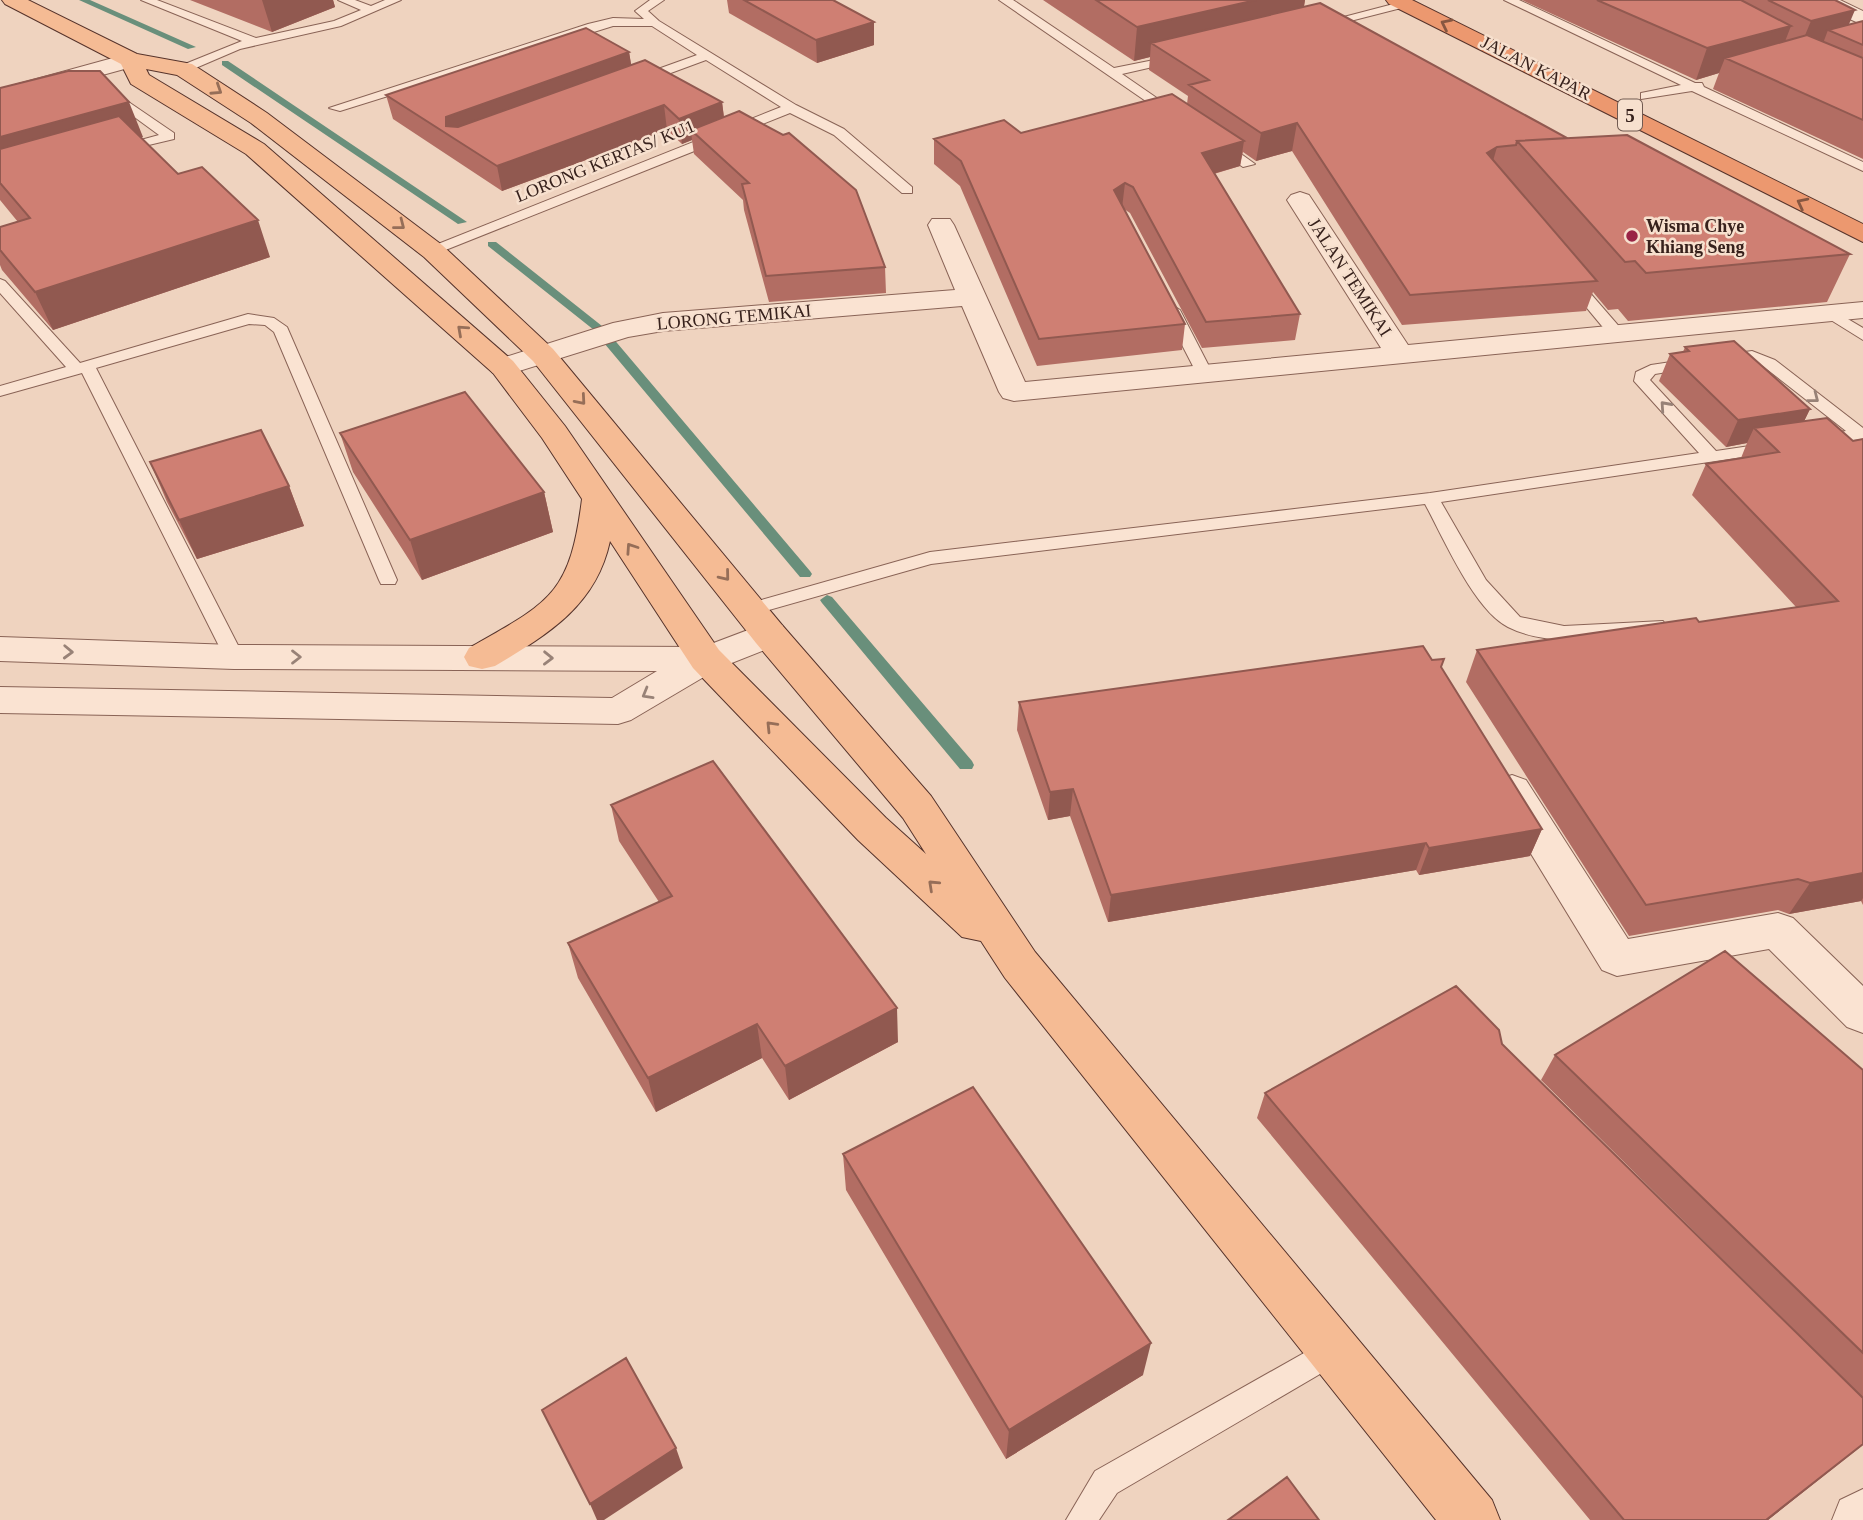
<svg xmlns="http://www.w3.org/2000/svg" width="1863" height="1520" viewBox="0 0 1863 1520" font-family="'Times New Roman',serif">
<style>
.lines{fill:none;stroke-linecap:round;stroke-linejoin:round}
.stream{fill:#698f7b;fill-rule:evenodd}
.service-casing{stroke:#896356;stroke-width:2}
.minor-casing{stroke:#896356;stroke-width:2}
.primary-casing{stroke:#56332b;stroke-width:2}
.trunk-casing{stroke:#56332b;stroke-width:2}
.service{fill:#fae3d2;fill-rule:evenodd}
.minor{fill:#fae3d2;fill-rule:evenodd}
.primary{fill:#f5bb94;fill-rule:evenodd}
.trunk{fill:#ec986f;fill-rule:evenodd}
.wall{fill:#b26d63}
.shaded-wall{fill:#915950}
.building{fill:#cf7f73;stroke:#915950;stroke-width:2}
.oneway{stroke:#885741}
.oneway2{stroke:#966e58}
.oneway3{stroke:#988277}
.poi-dot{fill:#9a2446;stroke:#f7e0ce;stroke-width:2.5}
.labels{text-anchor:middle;stroke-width:5;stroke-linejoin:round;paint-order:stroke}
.far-street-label{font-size:18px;fill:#37211c;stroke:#f7e0ce}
.far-poi-label{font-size:18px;font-weight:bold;fill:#37211c;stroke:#f7e0ce;text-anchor:start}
.shield{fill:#f7e0ce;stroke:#715a51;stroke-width:2}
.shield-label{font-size:19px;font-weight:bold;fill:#37211c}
</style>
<rect width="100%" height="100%" fill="#efd3bf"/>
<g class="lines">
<!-- stream -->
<path class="stream" d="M79 0H90L196 47 188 49Z
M222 61H228L467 222 458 224 222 65Z
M488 242H496L602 326V330H594L488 246Z
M608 336 612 337 810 571 812 574 810 577H800L604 343V337Z
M827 595 832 597 972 761 974 765 972 769H960L822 603 820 600Z"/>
<defs>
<path id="service" d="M141 0H157L256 38 334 21 361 10 338 0H355L371 6 385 0H401L341 26 240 49 184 73 180 72V66L242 41Z
M650 0H664L648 11 659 21 796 105 844 129 912 187V193H902L834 135 790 113 433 255 428 254V248L781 107 706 60 641 84H633V78L697 55 652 26H613L340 111 329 108 588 24 613 18 644 19 635 11Z
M999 0H1013L1114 68 1179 55V61L1122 74 1180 114 1169 117Z
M1504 0H1519L1695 83H1702L1704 87 1863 162V171L1692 91 1641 99V93L1681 85Z
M1405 1 1409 2V6L1319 29 1313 25Z
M111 90 174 133V139L115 153V147L159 135 107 97 105 94Z
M1213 141H1223L1255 164 1243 167 1213 147Z
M1572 277 1577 278 1623 331V337H1611L1567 284 1565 281Z
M0 279 5 281 80 363 248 314 274 318 287 327 397 580 395 584H381L379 580 274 332 265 325 249 324 96 368 244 657 241 662H227L82 373 0 396V386L66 367 0 293Z
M1172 305 1180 310 1213 374 1211 377 1205 379 1197 374 1164 310Z
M1831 309 1863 328V340L1826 317 1823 314Z
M1752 351 1775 360 1863 428V439L1813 444 1811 440 1813 436 1846 431 1763 366C1746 359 1725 369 1715 360L1723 355Z
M1691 359 1697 361V367L1655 374 1650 380 1716 451 1770 443 1776 444 1779 448 1776 452 1441 502 1486 580 1520 617 1564 626 1663 621 1666 626 1663 631 1656 632C1609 637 1552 649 1508 627 1474 610 1443 537 1425 504L931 564 751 615 741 609 744 605 930 552 1430 493 1699 453 1634 381 1636 372 1651 365Z
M1334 1336 1344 1340 1348 1350 1344 1360 1117 1493 1099 1520H1066L1095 1471Z"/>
<path id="minor" d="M1813 0H1840L1863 11V25L1816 4Z
M131 53 139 55 142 60 139 65 0 103V89Z
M1300 192 1309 195 1408 345 1863 302V318L1014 401 1003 398 999 392 962 306 663 331 628 337 503 376 493 373 488 367 493 361 613 323 663 313 955 290 928 225 932 219H950L954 225 1025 382 1381 348 1287 200 1291 195Z
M769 622 782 625 787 634 782 643 719 668 631 720 618 724 0 713V687L612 698 657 671 234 669 0 661V637L234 645 703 647Z
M1512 775 1526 780 1628 939 1778 913 1793 918 1863 986V1033L1847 1027 1769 949 1617 976 1602 970 1492 790 1498 780Z
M1863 1489V1520H1832L1840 1500Z"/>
<path id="primary" d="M2 0H28L137 54 192 64 267 113 442 245 553 349 782 625 931 796 1035 952 1492 1500 1500 1520H1436L1005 978 981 941 962 937 858 840 693 668 610 541C596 606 548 634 495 666L482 669 469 666 464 657 469 648C550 602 570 595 582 499L542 438 493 373 246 154 131 84 121 64 5 4ZM146 69 177 75 251 123 424 257 533 361 756 643 903 818 926 854 886 818 719 650 565 426 513 361 264 144 149 75Z"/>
<path id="trunk" d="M1386 0H1412L1863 224V242L1389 4Z"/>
</defs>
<!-- service casing -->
<use href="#service" class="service-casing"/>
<!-- minor casing -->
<use href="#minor" class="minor-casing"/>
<!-- primary casing -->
<use href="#primary" class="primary-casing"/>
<!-- trunk casing -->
<use href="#trunk" class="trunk-casing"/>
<!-- service -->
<use href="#service" class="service"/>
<!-- minor -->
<use href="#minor" class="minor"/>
<!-- primary -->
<use href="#primary" class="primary"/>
<!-- trunk -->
<use href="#trunk" class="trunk"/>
</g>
<!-- wall -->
<path class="wall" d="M190 0H333L335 7 272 32Z
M727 0H833L874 22V45L817 63 729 13Z
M1043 0H1305L1304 7 1567 138 1850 254 1827 302 1628 321 1618 309 1608 310 1593 292 1586 311 1402 325 1292 151 1256 161 1243 152 1240 166 1214 174 1300 314 1295 340 1202 348 1130 213 1124 209 1185 324 1182 350 1037 366 960 186 934 164V139L1021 133 1187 104 1188 96 1149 70 1150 57 1134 61Z
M1522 0H1835L1849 25 1863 21V159L1713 89 1719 73 1696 80Z
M629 52 631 65 722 102 724 117 885 267 886 293 769 302 744 210 743 200 694 154 692 140 682 144 667 130 502 191 393 119 386 95Z
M0 88 143 137H141L178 174 270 257 53 330 2 270 0 265V227L18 222 0 200Z
M1685 347 1810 409 1804 421 1853 441 1863 439V905L1861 901 1789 914 1778 910 1629 936 1466 682 1477 650 1699 622 1796 607 1692 495 1706 464 1741 458 1747 443 1726 447 1659 381 1670 354 1683 352Z
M340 433 544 492 553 532 422 580 353 472Z
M150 462 289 486 304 526 197 559 167 502Z
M1432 660 1441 667 1542 829 1530 856 1419 875 1416 870 1108 922 1070 816 1048 820 1017 730 1019 702Z
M611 805 898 1042 789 1100 762 1058 656 1112 578 978 568 943 659 902 619 841Z
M1502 1044 1858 1393 1541 1080 1555 1055 1863 1070V1445L1768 1520H1590L1257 1118 1265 1093Z
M843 1154 1143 1375 1006 1459 846 1190Z"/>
<!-- shaded-wall -->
<path class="shaded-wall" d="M262 0H333L335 7 272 32Z
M1256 0H1305L1301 22 1151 43 1150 57 1134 61 1137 27Z
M1855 10 1844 36 1828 30 1822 46 1798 52 1811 21Z
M874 22V45L817 63 816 40Z
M1791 26 1779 57 1725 58 1719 73 1696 80 1707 48Z
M629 52 633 75 457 140 446 126V117Z
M129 102 143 137 0 177V137Z
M722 102 725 127 691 130 692 140 682 144 679 119Z
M664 105 667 130 502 191 497 166Z
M1297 123 1292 151 1256 161 1261 133Z
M1244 141 1240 166 1198 178 1202 153Z
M1497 147 1489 175 1487 153Z
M1125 183 1122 208 1114 190Z
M258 220 270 257 53 330 35 292Z
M1810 409 1797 436 1754 428 1747 443 1726 447 1738 420Z
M289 486 304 526 197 559 179 520Z
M544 492 553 532 422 580 410 540Z
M1073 789 1070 816 1048 820 1050 792Z
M1542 829 1530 856 1419 875 1429 848Z
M1426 843 1416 870 1108 922 1111 895Z
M1863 873V898L1861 901 1789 914 1810 883Z
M897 1008 898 1042 789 1100 785 1066Z
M757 1024 762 1058 656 1112 648 1078Z
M1151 1343 1143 1375 1006 1459 1009 1430Z
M1863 1444 1768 1520H1766Z
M676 1448 683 1468 604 1520H597L590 1504Z"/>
<!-- building -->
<path class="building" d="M744 0H833L874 22 816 40Z
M1096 0H1256L1137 27Z
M1597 0H1741L1791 26 1707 48Z
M1768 0H1835L1855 10 1811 21Z
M1320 3 1567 138 1517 141 1516 145 1497 147 1487 153 1597 281 1410 295 1297 123 1261 133 1189 85 1209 80 1151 43Z
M1863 21V45L1828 30Z
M586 28 629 52 446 117V126L458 127 645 60 722 102 679 119 664 105 497 166 386 95Z
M1807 35 1863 58V120L1725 58Z
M68 71H100L129 102 0 137V88Z
M1172 94 1244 141 1202 153 1300 314 1206 322 1133 187 1125 183 1114 190 1185 324 1039 339 961 161 934 139 1004 120 1021 133Z
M739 111 783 135 789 133 856 190 885 267 766 276 742 184 749 183 691 130Z
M119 116 178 174 202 167 258 220 35 292 0 250V227L30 218 0 183V149Z
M1627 135 1850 254 1646 273 1635 261 1625 262 1517 141Z
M1734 341 1810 409 1738 420 1670 354 1689 351 1685 347Z
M465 392 544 492 410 540 340 433Z
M1827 418 1853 441 1863 439V873L1810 883 1798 879 1646 905 1477 650 1696 618 1699 622 1838 601 1706 464 1779 452 1754 428Z
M261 430 289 486 179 520 150 462Z
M1423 646 1432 660 1444 659 1441 667 1542 829 1429 848 1426 843 1111 895 1073 789 1050 792 1019 702Z
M713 761 897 1008 785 1066 757 1024 648 1078 568 943 672 896 611 805Z
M1725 951 1863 1070V1353L1555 1055Z
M1456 986 1499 1030 1502 1044 1863 1398V1444L1766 1520H1624L1265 1093Z
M973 1087 1151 1343 1009 1430 843 1154Z
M626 1358 676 1448 590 1504 542 1410Z
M1287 1477 1319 1520H1228Z"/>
<!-- one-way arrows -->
<defs><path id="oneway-chevron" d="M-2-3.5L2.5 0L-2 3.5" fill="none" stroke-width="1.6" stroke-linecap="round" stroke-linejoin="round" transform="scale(1.75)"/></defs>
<g class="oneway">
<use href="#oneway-chevron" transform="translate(1446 24) rotate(-154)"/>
<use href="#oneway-chevron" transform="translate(1802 203) rotate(-153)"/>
</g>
<g class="oneway2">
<use href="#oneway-chevron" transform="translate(217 90) rotate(33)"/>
<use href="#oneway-chevron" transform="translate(400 225) rotate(38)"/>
<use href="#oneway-chevron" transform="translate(462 330) rotate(-138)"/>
<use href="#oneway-chevron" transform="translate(581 400) rotate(49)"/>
<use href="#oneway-chevron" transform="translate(631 548) rotate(-124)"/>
<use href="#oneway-chevron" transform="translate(725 576) rotate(51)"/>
<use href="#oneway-chevron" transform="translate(771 726) rotate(-134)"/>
<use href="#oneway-chevron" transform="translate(933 885) rotate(-137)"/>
</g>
<g class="oneway3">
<use href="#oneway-chevron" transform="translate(1814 398) rotate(38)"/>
<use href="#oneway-chevron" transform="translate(1665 406) rotate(-132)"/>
<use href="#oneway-chevron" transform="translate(68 652) rotate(2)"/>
<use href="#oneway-chevron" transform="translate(296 657)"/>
<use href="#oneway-chevron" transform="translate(548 658) rotate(1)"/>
<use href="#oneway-chevron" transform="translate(647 694) rotate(150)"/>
</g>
<!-- markers -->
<circle class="poi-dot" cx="1632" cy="236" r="7"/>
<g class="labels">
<!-- far-street labels -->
<g class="far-street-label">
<text transform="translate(1536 68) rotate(27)" y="6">JALAN KAPAR</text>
<text transform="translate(605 161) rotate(-22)" y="6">LORONG KERTAS/ KU1</text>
<text transform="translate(1350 277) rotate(57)" y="6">JALAN TEMIKAI</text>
<text transform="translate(734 317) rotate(-5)" y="6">LORONG TEMIKAI</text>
</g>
<!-- far-poi labels -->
<g class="far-poi-label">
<text x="1646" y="232">Wisma Chye<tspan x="1646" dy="21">Khiang Seng</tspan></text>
</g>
<!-- shield labels -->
<rect class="shield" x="1618" y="99.5" width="24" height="31" rx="5"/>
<g class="shield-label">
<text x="1630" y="122">5</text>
</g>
</g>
</svg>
